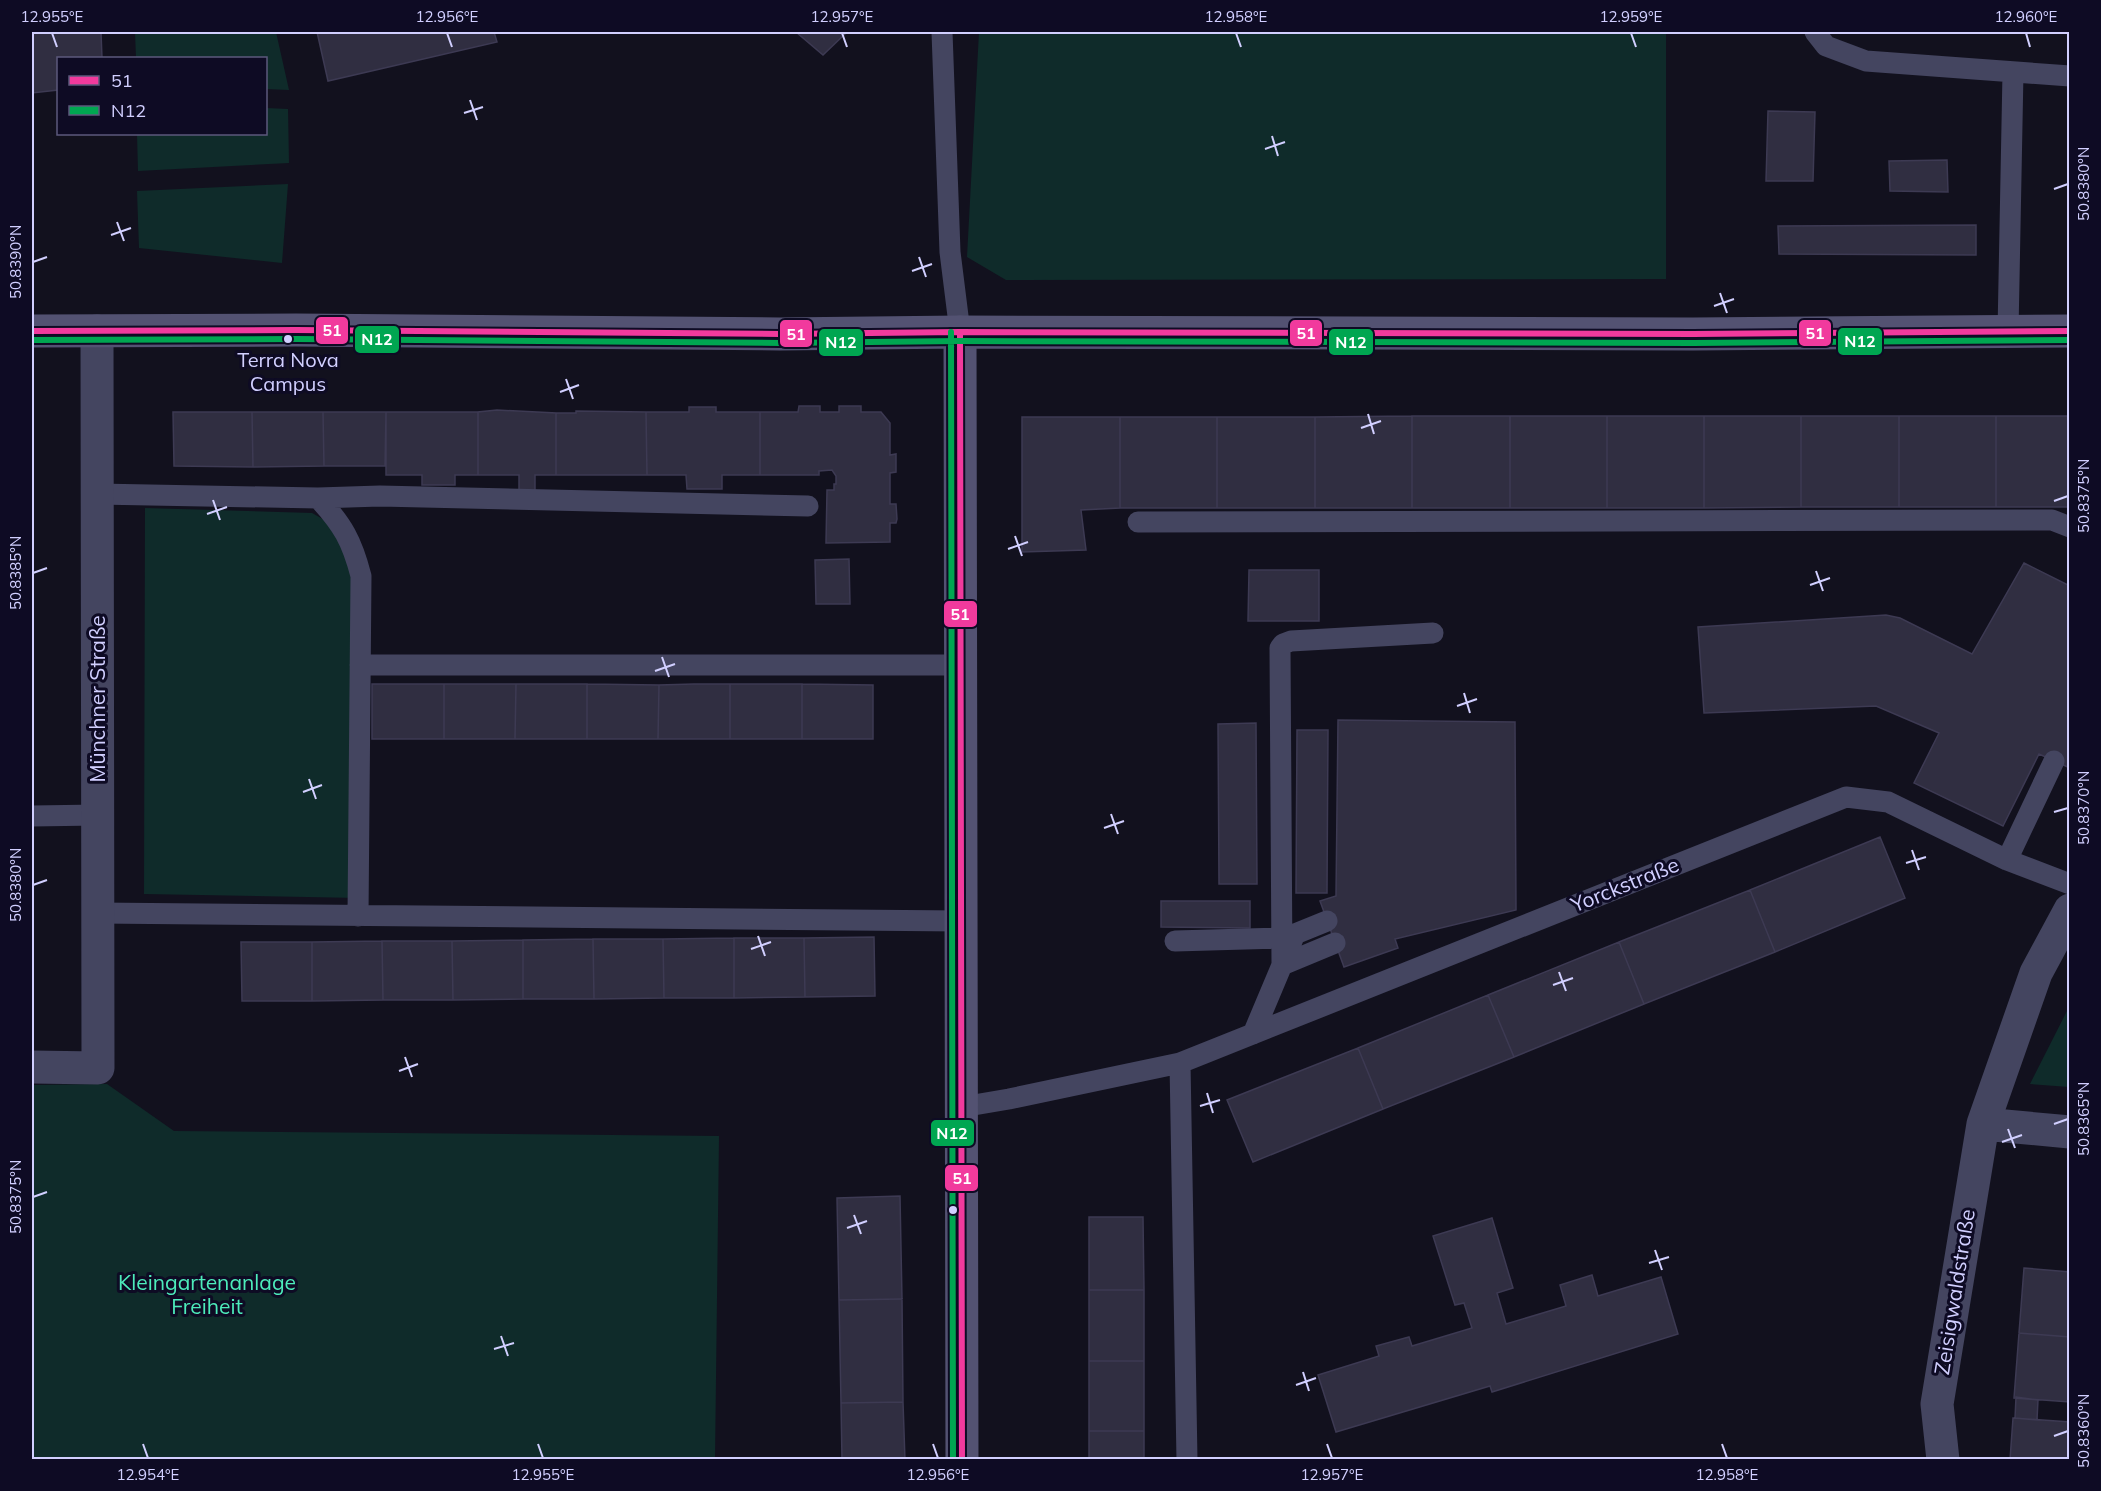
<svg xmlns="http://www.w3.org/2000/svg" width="2101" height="1491" viewBox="0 0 2101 1491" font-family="Mulish,sans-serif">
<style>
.green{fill:#0f2b2a}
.building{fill:#302e41;stroke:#3d3a53;stroke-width:1.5}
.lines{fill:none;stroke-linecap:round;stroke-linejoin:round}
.lane{stroke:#444560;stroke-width:21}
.street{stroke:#444560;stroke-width:33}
.secondary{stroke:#535272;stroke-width:33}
.bus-1-casing{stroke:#0e0b24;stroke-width:10}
.bus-2-casing{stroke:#0e0b24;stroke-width:10}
.bus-1{stroke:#f13a9d;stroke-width:6}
.bus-2{stroke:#00a651;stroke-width:6}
.ticks{fill:none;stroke:#d1cfff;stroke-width:2}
.bus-dot{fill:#d1cfff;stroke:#0e0b24;stroke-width:2}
.labels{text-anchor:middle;stroke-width:6;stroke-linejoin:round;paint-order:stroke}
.bus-label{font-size:20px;fill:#d1cfff;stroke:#0e0b24}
.street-label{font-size:21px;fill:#d1cfff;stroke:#0e0b24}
.park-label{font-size:21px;fill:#4decbb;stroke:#0e0b24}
.line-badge{stroke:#0e0b24;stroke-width:2}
.badge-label{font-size:16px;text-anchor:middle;font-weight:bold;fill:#fff}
.neatline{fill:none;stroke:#d1cfff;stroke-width:2}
.ticks-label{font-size:15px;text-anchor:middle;fill:#d1cfff}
</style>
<rect width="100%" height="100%" fill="#12111e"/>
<!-- green -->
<path class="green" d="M135 32H276L289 90 266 89V58H136Z
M979 32H1666V279L1006 280 967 257Z
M266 108 288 109 289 163 138 171 137 134H266Z
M288 184 282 263 139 248 137 191Z
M145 508 312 513 337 527 352 547 359 898 144 894Z
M2069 1007V1087L2030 1084Z
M107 1084 174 1131 719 1136 715 1459H32V1085Z"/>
<!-- building -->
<path class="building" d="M32 32H101L102 58H58V90L32 93Z
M317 32H494L497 42 328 81Z
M796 32H847L823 55Z
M1768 111 1815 112 1813 181H1766Z
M1947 160 1948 192 1890 191 1889 161Z
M1976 225V255L1779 254 1778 226Z
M799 406H820V412H839V406H861V412H881L890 423V455L896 454V472L890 473V504H896L897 519 896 523H890V542L826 543 827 490H834V484H836V476L832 470 819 471V475H760V412H798Z
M689 407H716V412H760V475H722V489H687L686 475H647L646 412H689Z
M497 410 556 413V475H535V491H519V475H478V412Z
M576 411 646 412 647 475H556V413H576Z
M173 412H252L253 467 174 466Z
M252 412H323L324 466 253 467Z
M323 412H386L385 466H324Z
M386 412H478V475H455V485H422V475H386Z
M1412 416V508H1315V417Z
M1412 416H1510V508H1412Z
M1510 416H1607V508H1510Z
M1607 416H1704V508H1607Z
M1704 416H1801V507L1704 508Z
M1801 416H1899V507H1801Z
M1899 416H1996V507H1899Z
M1996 416H2070V507H1996Z
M1022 417H1120V508L1081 510 1086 550 1022 552Z
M1120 417H1217V508H1120Z
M1217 417H1315V508H1217Z
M849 559 850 604H816L815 560Z
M2024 563 2070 586V768L2039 754 2003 826 1914 783 1939 733 1876 706 1704 713 1698 627 1886 615 1900 618 1972 654Z
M1249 570H1319V621H1248Z
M372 684H444V739H372Z
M444 684H516L515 739H444Z
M516 684H587V739H515Z
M587 684 659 685 658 739H587Z
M694 684H730V739H658L659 685Z
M730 684H802V739H730Z
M802 684 873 685V739H802Z
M1338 720 1515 722 1516 910 1395 939 1398 948 1344 967 1320 901 1336 896Z
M1256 723 1257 884H1219L1218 724Z
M1297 730H1328L1327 893H1296Z
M1880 837 1905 898 1775 952 1750 890Z
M1750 890 1775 952 1644 1004 1619 942Z
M1161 901H1250V928L1161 927Z
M874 937 875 996 805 997 804 938Z
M734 938V998H664L663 939Z
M734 938H804L805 997 734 998Z
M593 939 594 999H523V940Z
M593 939H663L664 998 594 999Z
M523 940V999L453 1000 452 941Z
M382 941 383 1000 312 1001V942Z
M382 941H452L453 1000H383Z
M241 942H312V1001H242Z
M1619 942 1644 1004 1514 1057 1488 995Z
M1488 995 1514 1057 1383 1109 1358 1048Z
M1358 1048 1383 1109 1253 1162 1227 1100Z
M900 1196 902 1299 839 1300 837 1198Z
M1089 1217H1143L1144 1290H1089Z
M1492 1218 1513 1288 1497 1293 1506 1324 1566 1306 1560 1285 1592 1275 1598 1296 1661 1277 1678 1334 1492 1392 1490 1386 1336 1432 1318 1375 1379 1356 1376 1346 1409 1337 1412 1346 1472 1328 1464 1303 1455 1305 1433 1236Z
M2024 1268 2070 1272V1337L2019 1333Z
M1089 1290H1144V1361H1089Z
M902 1299 903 1402 841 1403 839 1300Z
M2019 1333 2070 1337V1402L2014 1398Z
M1089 1361H1144V1431H1089Z
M2016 1397 2038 1400 2037 1420 2015 1418Z
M903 1402 905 1460H842L841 1403Z
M2013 1418 2070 1422V1460H2010Z
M1089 1431H1144V1460H1089Z"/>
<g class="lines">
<!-- lane -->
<path class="lane" d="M942 32 950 252 960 332
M1815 32 1826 46 1866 61 2070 76
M2008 332 2013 72
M97 494 318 498 380 496 808 506
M318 498C343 525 352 541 361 576L358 916
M1138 522 2052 520 2070 527
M360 665H960
M32 816 98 815
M2007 860 2054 761
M98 913 961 921
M1175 941 1282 938
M1282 965 1280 648 1283 644 1291 641 1433 633
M1282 965 1335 943
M1253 1034 1295 934 1327 921
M1180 1063 1187 1460
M962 1107 1009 1099 1180 1063 1846 797 1888 802 2007 860 2070 884"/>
<!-- street -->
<path class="street" d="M32 1067 98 1068 97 331
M1983 1124 2070 1132
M1943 1460 1937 1404 1983 1124 2036 973 2070 910"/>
<!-- secondary -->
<path class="secondary" d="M32 331 296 330 780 334 960 332 1693 334 2070 331
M960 332 962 1460"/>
<defs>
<path id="bus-1" d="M32 331 296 330 780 334 960 332 1693 334 2070 331
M960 332 962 1460"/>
<path id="bus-2" d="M951 332 953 1460
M32 340 296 339 780 343 960 341 1693 343 2070 340"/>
</defs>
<!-- bus-1 casing -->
<use href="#bus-1" class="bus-1-casing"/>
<!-- bus-2 casing -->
<use href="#bus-2" class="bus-2-casing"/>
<!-- bus-1 -->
<use href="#bus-1" class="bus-1"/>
<!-- bus-2 -->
<use href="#bus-2" class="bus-2"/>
</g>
<!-- ticks -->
<path class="ticks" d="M52 33 57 47M447 33 452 47M842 33 847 47M1236 33 1241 47M1631 33 1636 47M2026 33 2030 47M470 100 477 120M464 113 483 107M1272 136 1278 156M1265 149 1285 142M2054 189 2068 184M117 222 124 241M111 235 131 228M919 257 926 277M33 262 47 257M912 271 932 264M1720 293 1727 313M1714 306 1734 299M566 379 573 399M560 392 579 385M1368 414 1374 434M1361 428 1381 421M213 500 220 520M2054 501 2068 496M207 514 227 507M1015 536 1022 556M1008 549 1028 542M1816 571 1823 591M33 573 47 568M1810 585 1830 578M662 657 669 677M655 671 675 664M1464 693 1470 713M1457 706 1477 699M309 779 316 799M303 792 322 785M2054 812 2068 808M1111 814 1118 834M1104 828 1124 821M1912 850 1919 870M1906 863 1926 857M33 885 47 880M758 936 765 956M751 949 771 942M1559 972 1566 991M1553 985 1573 978M405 1057 412 1077M399 1071 418 1064M1207 1093 1213 1113M1200 1106 1220 1100M2054 1124 2068 1119M2008 1129 2015 1148M2002 1142 2022 1135M33 1197 47 1192M854 1215 861 1234M847 1228 867 1221M1655 1250 1662 1270M1649 1263 1669 1257M501 1336 508 1356M494 1349 514 1343M1303 1372 1309 1391M1296 1385 1316 1378M2054 1436 2068 1431M143 1444 148 1458M538 1444 543 1458M933 1444 938 1458M1327 1444 1332 1458M1722 1444 1727 1458"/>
<!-- markers -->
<g class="bus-dot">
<circle cx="288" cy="339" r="5"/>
<circle cx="953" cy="1210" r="5"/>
</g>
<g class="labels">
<!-- bus labels -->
<g class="bus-label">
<text x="288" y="367">Terra Nova<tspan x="288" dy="24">Campus</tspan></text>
</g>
<!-- street labels -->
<g class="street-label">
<text transform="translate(98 699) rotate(-90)" y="7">Münchner Straße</text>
<text transform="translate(1625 885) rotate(-22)" y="7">Yorckstraße</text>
<text transform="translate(1955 1292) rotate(-81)" y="7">Zeisigwaldstraße</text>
</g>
<!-- park labels -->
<g class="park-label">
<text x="207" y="1290">Kleingartenanlage<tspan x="207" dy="24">Freiheit</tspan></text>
</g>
</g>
<g class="line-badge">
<rect x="315" y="316" width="34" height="29" rx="6" fill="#f13a9d"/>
<rect x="1289" y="319" width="34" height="28" rx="6" fill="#f13a9d"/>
<rect x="1798" y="319" width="34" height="28" rx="6" fill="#f13a9d"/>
<rect x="779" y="319" width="34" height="29" rx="6" fill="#f13a9d"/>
<rect x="354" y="325" width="46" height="29" rx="6" fill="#00a651"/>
<rect x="1837" y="327" width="46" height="29" rx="6" fill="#00a651"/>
<rect x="1328" y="328" width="46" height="28" rx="6" fill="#00a651"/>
<rect x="818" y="328" width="46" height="29" rx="6" fill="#00a651"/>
<rect x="943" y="600" width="35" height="28" rx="6" fill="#f13a9d"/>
<rect x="930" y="1119" width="45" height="28" rx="6" fill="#00a651"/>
<rect x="944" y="1164" width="35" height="28" rx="6" fill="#f13a9d"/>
</g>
<g class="badge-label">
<text x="332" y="336">51</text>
<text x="1306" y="339">51</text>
<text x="1815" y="339">51</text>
<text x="796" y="340">51</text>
<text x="377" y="345">N12</text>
<text x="1860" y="347">N12</text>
<text x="1351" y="348">N12</text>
<text x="841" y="348">N12</text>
<text x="960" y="620">51</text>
<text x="952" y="1139">N12</text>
<text x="962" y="1184">51</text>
</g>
<!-- border -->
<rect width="2101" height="1491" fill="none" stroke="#0e0b24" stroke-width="66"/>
<!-- legend -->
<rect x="57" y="57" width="210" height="78" fill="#0e0b24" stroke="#5c597c" stroke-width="1.5"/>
<rect x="69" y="76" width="30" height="9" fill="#f13a9d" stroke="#5c597c" stroke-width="1.5"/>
<text x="111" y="87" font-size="18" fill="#d1cfff">51</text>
<rect x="69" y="106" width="30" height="9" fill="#00a651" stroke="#5c597c" stroke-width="1.5"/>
<text x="111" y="117" font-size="18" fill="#d1cfff">N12</text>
<rect x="33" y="33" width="2035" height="1425" class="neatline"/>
<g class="ticks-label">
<text x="52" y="22">12.955°E</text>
<text x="447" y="22">12.956°E</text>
<text x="842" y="22">12.957°E</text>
<text x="1236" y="22">12.958°E</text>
<text x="1631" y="22">12.959°E</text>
<text x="2026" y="22">12.960°E</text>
<text transform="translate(2084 184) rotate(-90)" y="5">50.8380°N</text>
<text transform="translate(16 262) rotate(-90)" y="5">50.8390°N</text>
<text transform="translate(2084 496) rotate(-90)" y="5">50.8375°N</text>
<text transform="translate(16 573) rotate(-90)" y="5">50.8385°N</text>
<text transform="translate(2084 808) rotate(-90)" y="5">50.8370°N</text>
<text transform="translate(16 885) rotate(-90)" y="5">50.8380°N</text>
<text transform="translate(2084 1119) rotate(-90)" y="5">50.8365°N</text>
<text transform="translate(16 1197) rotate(-90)" y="5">50.8375°N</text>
<text transform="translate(2084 1431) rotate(-90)" y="5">50.8360°N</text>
<text x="148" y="1480">12.954°E</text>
<text x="543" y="1480">12.955°E</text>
<text x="938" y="1480">12.956°E</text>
<text x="1332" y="1480">12.957°E</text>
<text x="1727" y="1480">12.958°E</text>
</g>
</svg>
